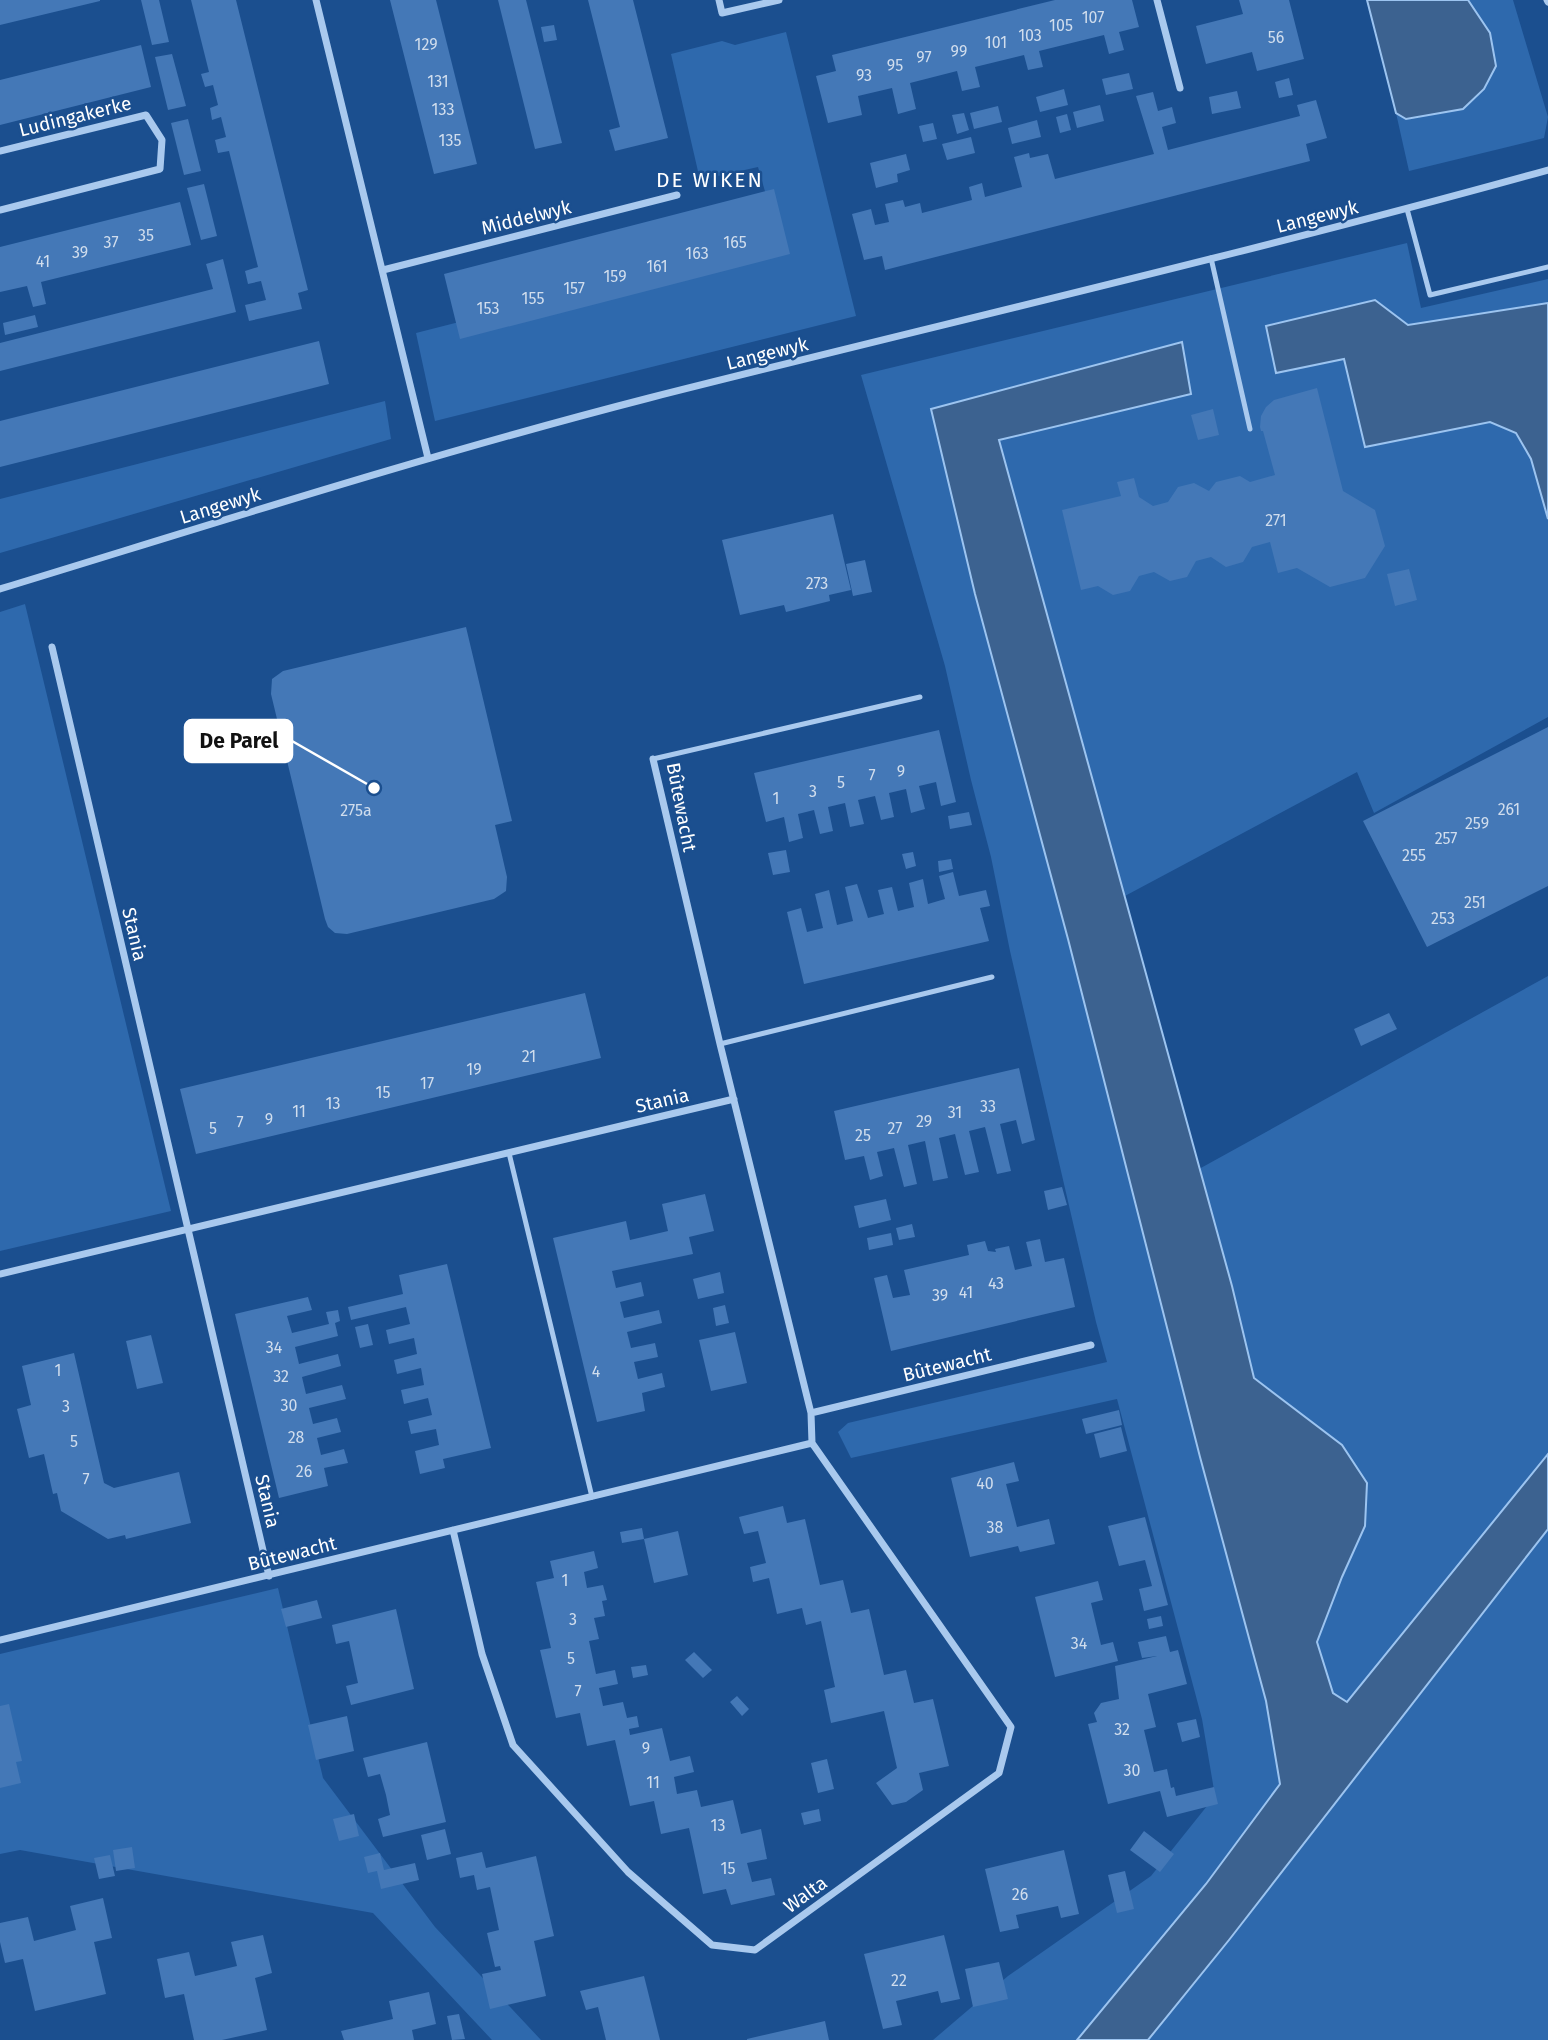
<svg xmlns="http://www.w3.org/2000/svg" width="1548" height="2040" viewBox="0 0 1548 2040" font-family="'Fira Sans',sans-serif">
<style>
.green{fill:#2e69ad}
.water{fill:#3c6290;stroke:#9cc4f0;stroke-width:2}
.building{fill:#4478b7}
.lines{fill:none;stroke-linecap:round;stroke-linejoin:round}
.lane{stroke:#a9c9ee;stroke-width:5}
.street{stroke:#a9c9ee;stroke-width:7}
.labels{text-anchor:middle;stroke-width:5;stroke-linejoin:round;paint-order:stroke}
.number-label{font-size:16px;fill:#d0dded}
.street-label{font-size:19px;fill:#fff;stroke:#1b4f8f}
.neighbourhood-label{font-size:21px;letter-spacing:2px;fill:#fff;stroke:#1b4f8f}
.leader{fill:none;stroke:#fff;stroke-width:2.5}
.callout-dot{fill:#fff;stroke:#1b4f8f;stroke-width:2.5}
.callout{fill:#fff;stroke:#fff;stroke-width:2.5}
.callout-label{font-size:21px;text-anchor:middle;font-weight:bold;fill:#111}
</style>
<rect width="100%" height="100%" fill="#1b4f8f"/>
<!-- green -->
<path class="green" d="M1468 0H1513L1548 117 1544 138 1409 171 1396 113 1406 118 1463 109 1490 33Z
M786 32 856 316 435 421 416 333 779 240 758 167 700 180 671 54 722 41 735 45Z
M1407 243 1421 308 1548 279V303L1408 325 1344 358 1365 446 1490 422 1516 433 1531 459 1548 519V717L1374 813 1357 772 1123 897 999 440 1191 394 932 409 975 594 1068 939 1200 1457 1266 1701 1280 1784 1206 1884 1077 2040H933L1008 1976 1151 1876 1215 1796 1202 1719 1117 1399 851 1458 838 1432 848 1423 1107 1362 1096 1322 1010 951 991 857 971 780 945 666 861 375Z
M385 401 391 439 0 553V499Z
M25 604 171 1211 0 1251V612Z
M1548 976V1454L1347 1703 1333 1693 1317 1642 1342 1577 1365 1526 1285 1403 1254 1378 1232 1286 1199 1169Z
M1548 1529V2040H1148L1229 1940Z
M278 1588 323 1778 435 1927 541 2040H492L373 1913 20 1850 0 1854V1654Z"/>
<!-- water -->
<path class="water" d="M1367 0H1468L1490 33 1496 66 1484 89 1463 109 1406 119 1396 113Z
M1375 300 1408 325 1548 303V519L1531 459 1516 433 1490 422 1365 447 1344 359 1276 373 1266 326Z
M1182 342 1191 394 999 440 1232 1286 1254 1378 1342 1445 1367 1483 1365 1526 1342 1577 1317 1642 1333 1693 1347 1702 1548 1454V1529L1229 1940 1148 2040H1077L1206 1884 1280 1784 1266 1701 1200 1457 1068 939 975 594 931 409Z"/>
<!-- building -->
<path class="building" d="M0 0H100V1L0 25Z
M141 0H159L169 42 152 45Z
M191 0H236L308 290 298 293 302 309 249 321 245 305 266 300 261 281 248 284 245 271 258 267 229 151 218 153 215 140 226 137 221 117 212 120 210 108 218 105 213 85 205 87 201 74 209 72Z
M390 0H436L477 164 434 174Z
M498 0H526L562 143 535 149Z
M588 0H633L668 138 615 151 609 130 620 127Z
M1055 0H1132L1139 27 1119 32 1124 50 1109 54 1104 35 1039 51 1043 67 1028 70 1024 55 975 67 980 87 962 91 957 71 910 83 916 109 898 114 892 88 858 96 862 115 828 123 816 76 836 71 832 55Z
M1239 0H1289L1304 59 1257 71 1252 52 1206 64 1196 26 1243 14Z
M554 25 557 40 544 42 541 27Z
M141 45 151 87 0 125V80Z
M172 54 186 106 168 110 155 57Z
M1129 73 1133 89 1106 95 1102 79Z
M1289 78 1293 95 1279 98 1275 82Z
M1064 89 1068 105 1040 112 1036 97Z
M1237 91 1241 108 1212 114 1209 97Z
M1153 92 1158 111 1172 107 1176 123 1162 127 1168 150 1300 116 1297 105 1316 100 1327 138 1306 144 1310 161 885 270 882 256 864 260 852 214 871 209 875 225 889 222 885 204 903 200 905 207 920 203 922 213 972 200 969 187 982 183 985 197 1022 187 1014 157 1029 153 1030 158 1048 154 1055 179 1154 154 1136 96Z
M1100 105 1104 121 1077 128 1073 112Z
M998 106 1002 122 974 129 970 113Z
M964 113 969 130 957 134 952 115Z
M1067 114 1071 130 1060 133 1056 117Z
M188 119 201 171 184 175 171 123Z
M1037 120 1041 137 1012 144 1008 128Z
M933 123 937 139 923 142 919 126Z
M971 137 975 153 947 160 942 144Z
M906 154 910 170 897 174 898 182 876 188 870 163Z
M204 184 217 236 201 240 187 188Z
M774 189 790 254 460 339 444 274Z
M180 202 191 245 41 282 46 304 33 307 27 286 0 292V247Z
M223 259 236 312 0 371V343L213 289 206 264Z
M35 315 38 327 5 335 3 323Z
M319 341 329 384 0 467V421Z
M1317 388 1343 491 1375 510 1385 546 1365 578 1330 587 1297 568 1278 573 1270 542 1252 547 1243 562 1226 567 1211 557 1196 561 1187 577 1170 581 1154 572 1139 576 1130 591 1113 595 1098 586 1081 590 1062 510 1121 496 1117 482 1134 478 1139 497 1153 506 1168 502 1178 487 1194 483 1209 491 1216 482 1240 476 1250 482 1275 475 1263 431H1261L1260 427 1261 416 1266 407 1274 400Z
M1213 409 1219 435 1198 440 1191 415Z
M833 514 851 590 829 595 830 601 786 612 784 605 740 615 722 540Z
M865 560 872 592 853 596 846 564Z
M1409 569 1417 600 1395 606 1387 574Z
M466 627 512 821 495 825 507 877 506 891 494 899 347 934 335 933 328 927 325 919 271 694 272 679 283 671Z
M1548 727V886L1427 947 1363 821Z
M939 730 956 802 941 806 936 782 919 786 925 809 911 813 906 789 889 793 894 817 881 820 875 796 858 800 864 824 850 827 845 803 828 807 833 831 820 834 814 810 798 814 803 838 789 842 784 817 766 822 754 773Z
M969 812 972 825 950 829 948 816Z
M786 850 790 872 773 875 768 853Z
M913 852 916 866 906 869 902 854Z
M951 859 953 869 939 872 938 861Z
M953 872 959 896 986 890 990 906 980 908 989 941 804 984 787 912 801 908 807 932 823 928 815 894 829 890 837 925 853 921 845 887 857 884 868 918 884 914 878 890 892 887 898 911 914 907 909 883 923 879 928 904 945 899 939 876Z
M585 993 601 1058 196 1154 180 1089Z
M1389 1013 1397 1029 1361 1046 1354 1029Z
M1019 1068 1035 1140 1022 1144 1016 1120 1000 1124 1011 1171 997 1174 985 1127 969 1131 979 1172 965 1175 955 1134 939 1138 948 1178 933 1181 925 1141 908 1145 917 1184 904 1187 894 1148 877 1152 883 1176 870 1180 864 1156 845 1160 834 1111Z
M1062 1187 1067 1205 1048 1210 1044 1191Z
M705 1194 714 1231 689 1237 693 1254 612 1271 616 1288 641 1282 644 1296 620 1302 624 1318 659 1310 662 1323 627 1332 631 1348 655 1343 658 1357 634 1362 638 1379 662 1373 665 1387 642 1393 645 1411 597 1422 553 1238 626 1221 630 1240 668 1231 662 1204Z
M886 1199 891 1220 859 1228 854 1206Z
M912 1224 915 1237 899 1240 896 1228Z
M891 1233 893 1245 869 1250 867 1238Z
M1040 1239 1045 1262 1064 1258 1075 1307 891 1351 874 1278 887 1275 893 1298 910 1295 904 1270 969 1255 967 1245 985 1241 988 1251 996 1252 995 1249 1009 1246 1015 1270 1032 1266 1026 1242Z
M447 1264 491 1448 443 1459 445 1468 420 1474 415 1451 439 1445 436 1429 411 1434 408 1421 432 1415 428 1398 404 1404 401 1390 424 1385 421 1368 397 1374 394 1360 417 1354 414 1338 389 1344 386 1330 410 1324 406 1307 351 1320 348 1307 403 1294 399 1275Z
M720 1272 724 1293 698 1299 693 1279Z
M308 1297 312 1310 287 1316 292 1333 329 1324 326 1312 338 1310 340 1321 335 1323 338 1336 295 1347 299 1364 338 1354 341 1366 302 1377 306 1394 342 1385 346 1399 309 1408 313 1424 337 1418 341 1432 317 1438 321 1455 344 1449 348 1463 324 1468 328 1486 279 1498 235 1314Z
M725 1305 729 1323 716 1326 713 1308Z
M368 1324 373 1345 360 1348 355 1327Z
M735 1332 747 1383 711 1391 699 1340Z
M151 1335 163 1383 137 1389 126 1341Z
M74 1353 104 1483 114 1488 179 1472 191 1523 126 1539 125 1535 108 1539 61 1511 57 1493 53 1494 44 1454 29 1458 17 1409 31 1405 22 1366Z
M1119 1410 1122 1425 1086 1434 1082 1419Z
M1121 1427 1127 1451 1100 1458 1094 1434Z
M1014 1462 1019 1481 1006 1484 1017 1527 1049 1519 1055 1544 1020 1552 1018 1546 970 1557 951 1478Z
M783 1506 787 1523 805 1519 820 1585 843 1580 851 1613 869 1609 884 1675 906 1670 914 1703 933 1699 949 1766 919 1773 923 1790 906 1802 892 1805 876 1783 897 1768 884 1711 831 1723 824 1690 835 1687 821 1621 806 1625 802 1608 777 1614 769 1578 753 1582 750 1567 766 1563 758 1531 744 1534 739 1517Z
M1145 1517 1168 1605 1144 1611 1139 1589 1152 1586 1145 1560 1119 1566 1108 1526Z
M642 1528 644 1539 622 1543 620 1532Z
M678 1531 688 1575 654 1583 644 1539Z
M594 1551 598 1568 584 1572 587 1588 603 1585 607 1600 602 1601 605 1616 594 1618 599 1639 589 1641 596 1674 615 1670 618 1684 599 1688 603 1706 623 1702 627 1718 637 1716 639 1727 629 1729 630 1735 662 1728 670 1761 690 1756 694 1772 674 1777 677 1794 697 1790 701 1807 733 1800 741 1834 761 1829 767 1859 747 1863 752 1882 771 1878 775 1895 731 1905 726 1889 703 1894 689 1828 661 1834 654 1801 630 1806 615 1740 587 1746 580 1713 556 1718 540 1650 551 1648 536 1582 554 1578 550 1561Z
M1098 1581 1103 1600 1091 1603 1101 1645 1113 1642 1118 1661 1055 1677 1035 1597Z
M317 1600 322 1618 286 1627 281 1609Z
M396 1609 414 1689 351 1705 346 1686 358 1683 349 1641 336 1644 332 1625Z
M1161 1616 1163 1626 1149 1629 1147 1619Z
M1166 1636 1170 1652 1178 1650 1187 1684 1148 1694 1156 1727 1144 1730 1154 1772 1167 1769 1171 1788 1174 1787 1176 1796 1214 1787 1218 1804 1167 1817 1160 1791 1108 1804 1088 1724 1097 1722 1094 1713 1101 1703 1119 1699 1115 1666 1157 1656 1142 1658 1138 1642Z
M694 1652 712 1670 703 1678 685 1660Z
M646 1665 648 1675 633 1678 631 1667Z
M737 1696 749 1709 742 1716 730 1702Z
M9 1704 22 1761 16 1762 21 1783 0 1788V1706Z
M347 1716 354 1751 316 1760 308 1725Z
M1196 1719 1200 1737 1182 1742 1177 1723Z
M427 1742 446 1822 383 1837 378 1819 390 1815 386 1795 380 1774 368 1777 363 1758Z
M827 1759 834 1789 818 1793 811 1763Z
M819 1809 821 1821 804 1825 801 1813Z
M354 1814 359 1836 339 1841 333 1819Z
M445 1829 451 1854 427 1860 421 1835Z
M1144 1831 1174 1854 1160 1872 1130 1850Z
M132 1847 135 1868 116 1871 113 1850Z
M1064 1850 1079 1914 1061 1918 1058 1906 1016 1915 1019 1928 1000 1932 985 1869Z
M482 1852 486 1868 536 1856 554 1936 534 1941 546 1996 490 2009 482 1974 501 1970 500 1966 495 1967 487 1933 499 1930 490 1887 477 1890 474 1875 460 1878 456 1858Z
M380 1853 384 1870 415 1863 419 1880 381 1889 377 1871 368 1873 364 1857Z
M110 1855 115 1876 99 1879 94 1858Z
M1125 1871 1134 1909 1117 1913 1108 1875Z
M103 1898 112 1938 94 1942 106 1994 35 2011 23 1959 5 1963 0 1942V1923L28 1917 34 1941 76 1930 70 1906Z
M263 1935 272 1973 255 1978 267 2030 222 2040H194L184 1994 165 1998 157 1959 189 1952 195 1976 237 1966 231 1942Z
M944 1935 960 1999 941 2003 938 1991 896 2001 902 2025 883 2029 864 1954Z
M999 1962 1008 1999 973 2007 965 1969Z
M644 1976 660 2040H606L598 2007 586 2010 580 1991Z
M429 1992 436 2024 412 2030 414 2040H344L341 2031 393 2019 389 2001Z
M459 2014 465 2039 452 2040 447 2016Z
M825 2021 829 2040H747V2039Z"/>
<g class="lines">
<!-- lane -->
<path class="lane" d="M1407 209 1430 295 1548 267
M1211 258 1250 429
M653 759 920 697
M720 1044 992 977
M509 1153 592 1497"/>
<!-- street -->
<path class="street" d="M316 0 428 458
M719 0 722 13 779 0
M1157 0 1180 88
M1547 0 1548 2
M0 151 146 115 162 140 160 169 0 210
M383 270 677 195
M0 589C216 523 431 454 649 398 949 322 1250 253 1548 170
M52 647 269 1576
M0 1274 734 1099
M811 1413 1091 1345
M453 1530 482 1654 513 1745 628 1872 712 1945 755 1950 999 1773 1011 1727 812 1443
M0 1640 812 1443 811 1413 720 1044 653 759"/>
</g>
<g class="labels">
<!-- number labels -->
<g class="number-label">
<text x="1093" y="23">107</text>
<text x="1061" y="31">105</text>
<text x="1030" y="41">103</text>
<text x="1276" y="43">56</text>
<text x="996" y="48">101</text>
<text x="426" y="50">129</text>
<text x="959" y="57">99</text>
<text x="924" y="63">97</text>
<text x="895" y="71">95</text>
<text x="864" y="81">93</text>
<text x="438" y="87">131</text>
<text x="443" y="115">133</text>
<text x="450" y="146">135</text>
<text x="146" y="241">35</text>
<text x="111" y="248">37</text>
<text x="735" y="248">165</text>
<text x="80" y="258">39</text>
<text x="697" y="259">163</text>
<text x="43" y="267">41</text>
<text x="657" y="272">161</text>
<text x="615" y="282">159</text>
<text x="574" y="294">157</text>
<text x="533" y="304">155</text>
<text x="488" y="314">153</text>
<text x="1276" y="526">271</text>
<text x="817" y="589">273</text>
<text x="901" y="777">9</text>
<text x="872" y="781">7</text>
<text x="841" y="788">5</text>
<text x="813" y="797">3</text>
<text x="776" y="804">1</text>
<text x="1509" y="815">261</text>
<text x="356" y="816">275a</text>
<text x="1477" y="829">259</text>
<text x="1446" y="844">257</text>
<text x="1414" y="861">255</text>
<text x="1475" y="908">251</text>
<text x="1443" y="924">253</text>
<text x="529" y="1062">21</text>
<text x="474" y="1075">19</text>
<text x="427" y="1089">17</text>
<text x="383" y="1098">15</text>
<text x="333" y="1109">13</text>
<text x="988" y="1112">33</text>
<text x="299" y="1117">11</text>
<text x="955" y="1118">31</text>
<text x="269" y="1125">9</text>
<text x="924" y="1127">29</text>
<text x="240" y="1128">7</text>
<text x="213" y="1134">5</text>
<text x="895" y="1134">27</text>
<text x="863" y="1141">25</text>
<text x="996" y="1289">43</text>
<text x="966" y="1298">41</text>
<text x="940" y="1301">39</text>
<text x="274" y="1353">34</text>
<text x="58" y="1376">1</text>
<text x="596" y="1377">4</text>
<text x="281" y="1382">32</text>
<text x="289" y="1411">30</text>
<text x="66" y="1412">3</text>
<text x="296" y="1443">28</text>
<text x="74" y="1447">5</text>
<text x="304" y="1477">26</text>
<text x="86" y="1485">7</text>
<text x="985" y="1489">40</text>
<text x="995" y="1533">38</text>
<text x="565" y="1586">1</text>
<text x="573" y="1625">3</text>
<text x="1079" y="1649">34</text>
<text x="571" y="1664">5</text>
<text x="578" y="1697">7</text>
<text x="1122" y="1735">32</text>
<text x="646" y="1754">9</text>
<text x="1132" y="1776">30</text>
<text x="653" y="1788">11</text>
<text x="718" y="1831">13</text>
<text x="728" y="1874">15</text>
<text x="1020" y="1900">26</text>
<text x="899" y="1986">22</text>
</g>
<!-- street labels -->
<g class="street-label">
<text transform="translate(75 116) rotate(-14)" y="7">Ludingakerke</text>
<text transform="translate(1317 216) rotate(-14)" y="7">Langewyk</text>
<text transform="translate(526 217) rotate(-14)" y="7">Middelwyk</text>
<text transform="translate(767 353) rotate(-14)" y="7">Langewyk</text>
<text transform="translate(220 505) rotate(-17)" y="7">Langewyk</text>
<text transform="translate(682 807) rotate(79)" y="7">Bûtewacht</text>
<text transform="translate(135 934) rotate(77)" y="7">Stania</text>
<text transform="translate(662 1100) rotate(-13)" y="7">Stania</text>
<text transform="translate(947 1364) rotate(-14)" y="7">Bûtewacht</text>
<text transform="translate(268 1501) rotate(77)" y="7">Stania</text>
<text transform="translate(292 1553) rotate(-14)" y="7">Bûtewacht</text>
<text transform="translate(805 1894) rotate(-36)" y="7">Walta</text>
</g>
<!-- neighbourhood labels -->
<g class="neighbourhood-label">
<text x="710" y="187">DE WIKEN</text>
</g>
</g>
<!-- callouts -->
<path class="leader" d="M374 788L292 741"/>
<circle class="callout-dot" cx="374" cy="788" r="7"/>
<rect class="callout" x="185" y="720" width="107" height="42" rx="7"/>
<g class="callout-label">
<text x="239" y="748">De Parel</text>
</g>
</svg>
